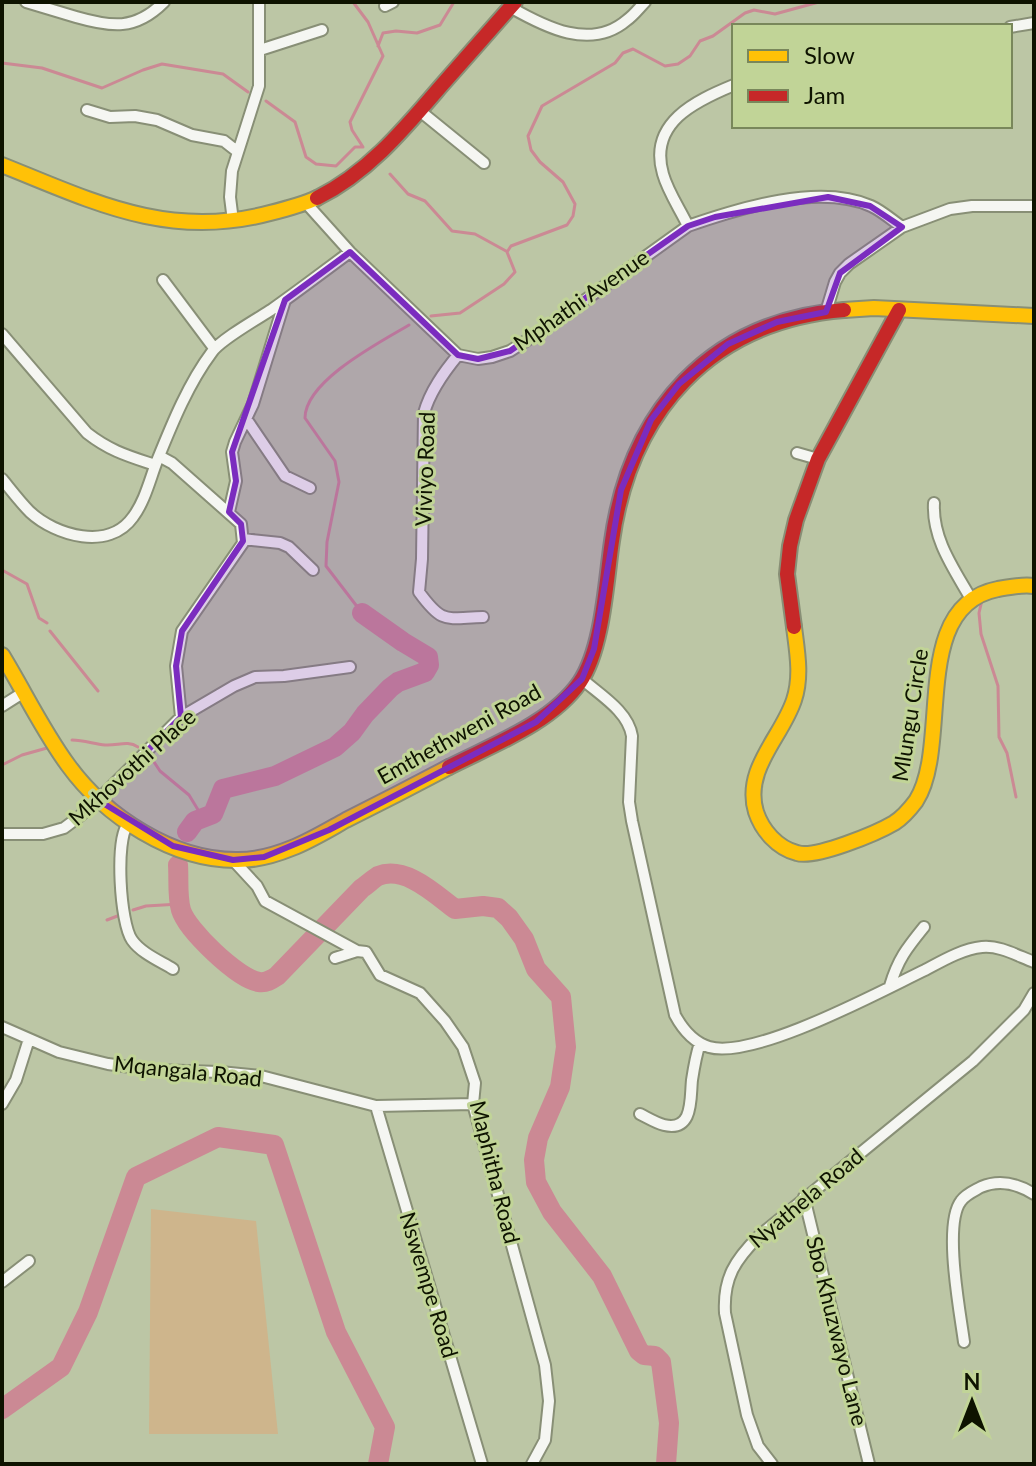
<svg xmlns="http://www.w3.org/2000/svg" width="1036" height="1466" viewBox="0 0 1036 1466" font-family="Lato,sans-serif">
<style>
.green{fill:#ceb58c}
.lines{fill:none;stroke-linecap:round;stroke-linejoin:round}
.stream{stroke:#cb8994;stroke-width:3}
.river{stroke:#cb8994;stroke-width:20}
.street-casing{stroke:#888f76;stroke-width:14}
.slow-casing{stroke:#888f76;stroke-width:18}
.jam-casing{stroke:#888f76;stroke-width:18}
.street{stroke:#f5f6f2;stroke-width:10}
.slow{stroke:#ffc107;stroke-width:14}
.jam{stroke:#c62828;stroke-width:14}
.marked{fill:#7b2cbf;fill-opacity:0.2;stroke:#7b2cbf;stroke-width:6;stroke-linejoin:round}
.labels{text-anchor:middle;stroke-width:6;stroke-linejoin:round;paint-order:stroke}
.street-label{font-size:22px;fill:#0e1300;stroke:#c1d497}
</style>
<rect width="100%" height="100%" fill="#bcc6a5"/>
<!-- green -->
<path class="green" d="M151 1209 256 1221 278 1434H149Z"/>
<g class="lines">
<!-- stream -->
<path class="stream" d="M378 46 383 33 396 31 417 33 440 25 454 2
M2 63 42 68 102 88 143 70 162 64 223 74 248 92
M266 101 295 122 306 157 316 164 336 166 355 147H363L352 130 350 122 383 56 368 22 353 2
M390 174 408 194 425 201 452 231 475 234 506 251
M431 316 460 313 504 284 515 272 507 252 511 246 567 225 573 216 575 204 563 182 540 162 531 150 528 136 542 106 615 63 623 53 633 49 665 66 678 64 690 56 700 41 713 36 745 13 754 10 775 14 819 2
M2 570 27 584 39 618 47 623
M982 600 979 613 981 634 998 686 999 737 1007 753 1016 797
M362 613 326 566 327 542 339 482 335 461 305 418C305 381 380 342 409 325
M50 631 98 691
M72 740C84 740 94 744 105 745 118 746 127 740 138 747
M154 762 160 771 189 795 203 818
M2 765 22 755 47 748
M133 910 146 906 180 904
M107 920 120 915"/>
<!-- river -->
<path class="river" d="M187 832 195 821 213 814 223 789 275 776 335 747 352 732 365 714 390 688 398 682 425 672 429 665 428 657 403 642 362 613
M178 865C179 879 177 896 181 910 187 930 238 979 259 982 266 983 271 980 277 976L362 888C367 885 373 879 378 876 405 865 435 894 455 909L483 906 498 908 509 918 524 939 536 969 561 997 566 1047 560 1087 538 1138 534 1160 536 1182 552 1212 602 1276 639 1351 644 1355 655 1356 661 1362 669 1423 666 1464
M2 1409 61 1367 88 1312 136 1177 218 1137 274 1145 336 1332 385 1427 378 1464"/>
<defs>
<path id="street" d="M26 2C43 7 59 12 76 17 111 27 135 31 164 2
M385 6 393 2
M510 7C545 27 591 51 627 20 634 15 639 8 645 2
M1010 27 1034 23
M260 50 322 30
M87 110 110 117 135 116 157 120 192 135 224 141 238 152
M420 111 484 163
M306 203 350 252 458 355 478 359 492 357 510 351 546 328 688 226C740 208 819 183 871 206 882 211 892 220 902 227
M233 221 230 197 232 171 259 86V2
M688 226C680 209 668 192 663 174 648 123 695 101 734 85
M163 280 214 348
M826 312 835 282 840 273 849 264 902 227 950 209 972 206H1034
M2 334 87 433C110 451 128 456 155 465
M458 355C444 372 430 391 424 413L422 559 419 592C443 625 446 618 483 617
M247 420 285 476 310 488
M797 453 818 459
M159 456 172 463 241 524 243 543 182 631 176 666 181 717
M2 479C11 490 20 502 30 512 56 536 109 551 133 517 145 501 150 479 157 461 172 424 188 384 212 352 220 340 257 319 271 310 298 291 324 271 350 252
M934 503C932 539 954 569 971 599
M229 512 236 481 232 452 235 442 253 404 285 300
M243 539 280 543 289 547 313 570
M582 679C600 695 628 711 632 736L629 802 632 821 675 1015C683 1030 693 1042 709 1047 754 1060 881 991 925 970 942 961 962 949 982 947 999 945 1018 956 1034 962
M2 706 24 692
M128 824C115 840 120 923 132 940 141 953 160 961 173 969
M2 834H43L64 828 80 816 98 800 181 717 234 686 255 677 284 676 350 667
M233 860 257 886 265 901 357 951
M335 958 357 951 366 952 380 975 420 993 445 1021 463 1047 475 1083 473 1104 545 1365 549 1401 545 1440 532 1464
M890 986C898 959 907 948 924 927
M2 1027 59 1052 108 1064 153 1070 220 1072 261 1076 376 1106 473 1104
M2 1104 16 1080 29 1039
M376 1106 482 1464
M640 1114C648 1118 656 1123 664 1125 694 1132 690 1098 692 1080 694 1067 696 1055 700 1043
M804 1197 869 1464
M2 1282 29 1261
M964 1342C960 1312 943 1224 961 1201 966 1194 974 1191 981 1187 1000 1179 1018 1184 1034 1194
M772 1464 758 1446 747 1415 725 1313C723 1278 735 1260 759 1236L973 1061 1024 1010 1034 993"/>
<path id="slow" d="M2 165C94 202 169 240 270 213 286 209 302 205 317 198
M844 310 874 308 1034 316
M794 627C797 651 802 676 794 700 782 737 743 769 756 812 762 830 777 848 797 853 815 859 877 833 894 823 902 818 910 809 916 801 952 745 909 606 998 589 1011 587 1022 584 1034 586
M2 655C24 691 43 731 68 765 105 816 173 861 238 860 256 860 275 855 292 848 310 841 328 830 346 820 380 803 415 785 449 767"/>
<path id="jam" d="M317 198C368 173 405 128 441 86 466 58 490 30 515 2
M794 627 787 574 790 546 796 520 818 459 899 310
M449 767C492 745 552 723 580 682 603 648 606 581 612 541 630 411 710 321 844 310"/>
</defs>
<!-- street casing -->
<use href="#street" class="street-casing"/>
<!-- slow casing -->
<use href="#slow" class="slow-casing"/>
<!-- jam casing -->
<use href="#jam" class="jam-casing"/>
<!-- street -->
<use href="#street" class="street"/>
<!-- slow -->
<use href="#slow" class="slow"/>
<!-- jam -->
<use href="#jam" class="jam"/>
</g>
<!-- marked area -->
<path class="marked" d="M828 197 870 206 902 227 840 273 826 312 777 322 728 344 679 384 651 420 621 490 594 649 582 679 536 722 329 830 264 857 233 860 173 846 98 800 181 717 176 666 182 631 243 541 241 524 229 512 236 481 232 452 285 300 350 252 458 355 478 359 510 351 688 226 715 217Z"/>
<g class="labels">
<!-- street labels -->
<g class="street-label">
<text transform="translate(581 300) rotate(-35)" y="8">Mphathi Avenue</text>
<text transform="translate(425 469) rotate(-88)" y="8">Viviyo Road</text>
<text transform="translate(910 715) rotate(-81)" y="8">Mlungu Circle</text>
<text transform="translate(459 734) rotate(-29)" y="8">Emthethweni Road</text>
<text transform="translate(132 767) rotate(-42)" y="8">Mkhovothi Place</text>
<text transform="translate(188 1071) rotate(6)" y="8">Mqangala Road</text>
<text transform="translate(495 1172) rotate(76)" y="8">Maphitha Road</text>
<text transform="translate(806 1198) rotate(-40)" y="8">Nyathela Road</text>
<text transform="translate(429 1285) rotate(73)" y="8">Nswempe Road</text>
<text transform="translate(837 1331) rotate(76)" y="8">Sbo Khuzwayo Lane</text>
</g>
</g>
<!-- border -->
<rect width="1036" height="1466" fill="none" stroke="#0e1300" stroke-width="8"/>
<!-- legend -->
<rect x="732" y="24" width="280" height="104" fill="#c1d497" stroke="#79875b" stroke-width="2"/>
<rect x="748" y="50" width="40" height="12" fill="#ffc107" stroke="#79875b" stroke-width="2"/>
<text x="804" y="64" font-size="24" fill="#0e1300">Slow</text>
<rect x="748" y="90" width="40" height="12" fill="#c62828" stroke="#79875b" stroke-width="2"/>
<text x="804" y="104" font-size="24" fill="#0e1300">Jam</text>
<!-- north arrow -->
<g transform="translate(972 1402)" stroke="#c1d497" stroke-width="6" paint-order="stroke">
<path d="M0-6L14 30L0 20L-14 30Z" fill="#0e1300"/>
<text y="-12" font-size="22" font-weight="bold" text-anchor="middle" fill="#0e1300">N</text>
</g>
</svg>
